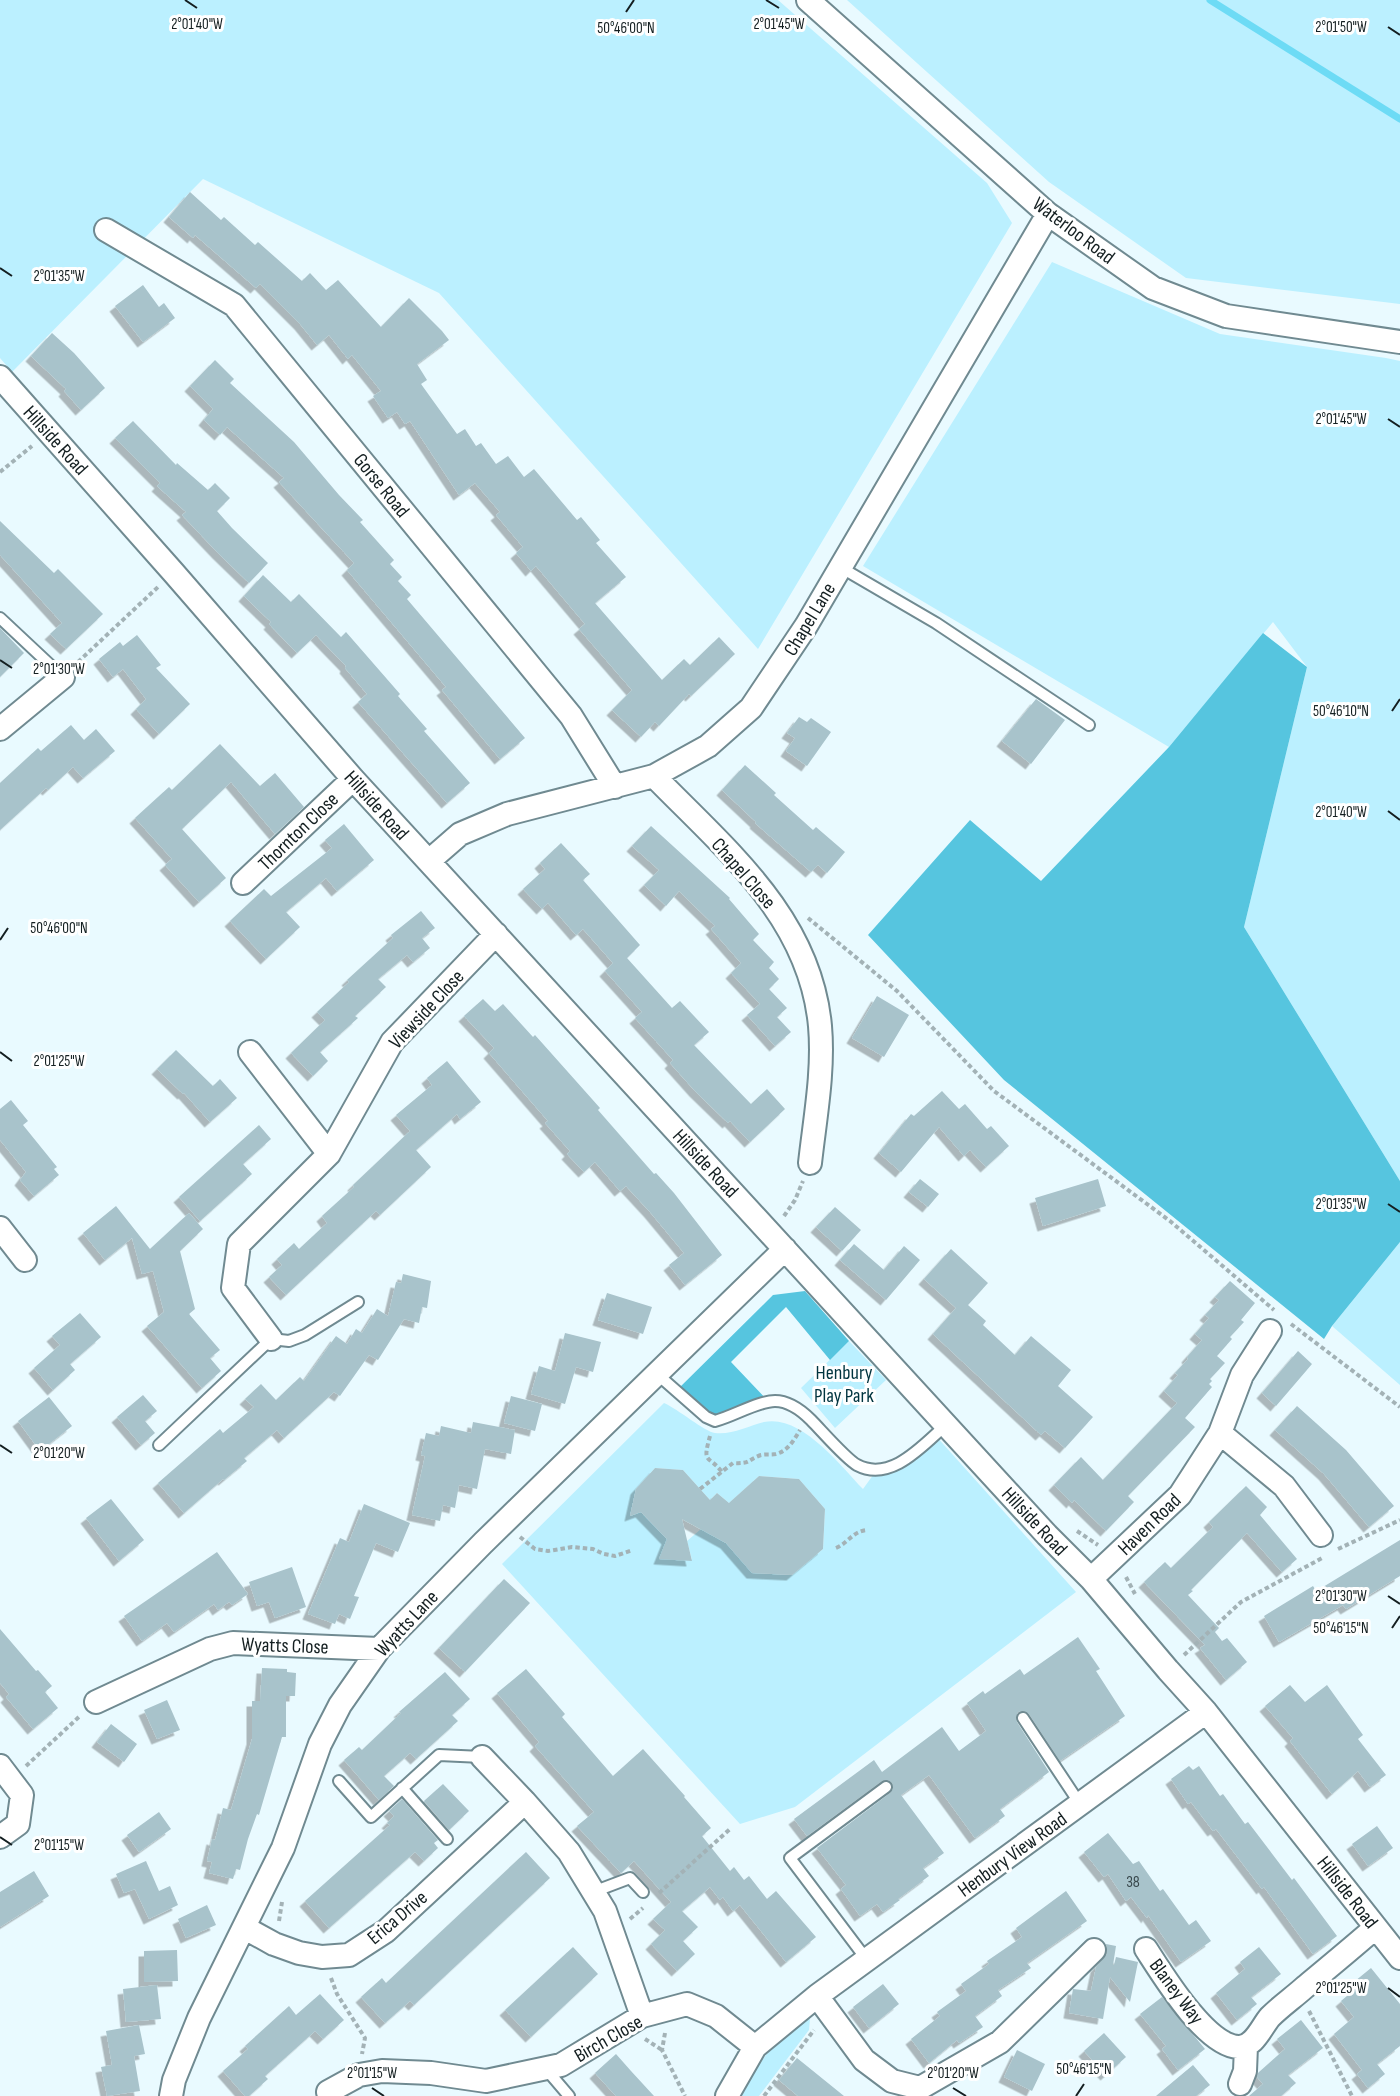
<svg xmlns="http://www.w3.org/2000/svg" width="1400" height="2096" viewBox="0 0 1400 2096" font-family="'Sofia Sans Condensed',sans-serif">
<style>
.green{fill:#bbf0ff;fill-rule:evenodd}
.forest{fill:#56c5df}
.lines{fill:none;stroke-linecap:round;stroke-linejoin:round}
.stream{stroke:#6ddbf5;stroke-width:7}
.building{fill:#a8c3cb;filter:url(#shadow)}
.service-casing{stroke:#708a91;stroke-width:14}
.minor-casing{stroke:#708a91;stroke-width:26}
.path{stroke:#a3b2b6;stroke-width:4;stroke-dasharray:4.5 3;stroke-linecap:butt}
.service{stroke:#fff;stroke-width:10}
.minor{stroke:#fff;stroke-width:22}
.ticks{fill:none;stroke:#141f21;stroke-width:2}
.labels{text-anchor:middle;stroke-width:6;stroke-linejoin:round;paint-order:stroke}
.number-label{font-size:16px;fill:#39484c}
.street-label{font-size:20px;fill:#141f21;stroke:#fff}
.park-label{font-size:20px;fill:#00343f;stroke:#fff}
.ticks-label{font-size:15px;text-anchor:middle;fill:#141f21;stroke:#fff;stroke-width:6;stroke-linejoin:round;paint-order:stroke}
</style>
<defs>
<filter id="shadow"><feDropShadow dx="-5.5" dy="5.5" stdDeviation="0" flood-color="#0004"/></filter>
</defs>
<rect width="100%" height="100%" fill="#e9faff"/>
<!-- green -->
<path class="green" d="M0 0H778L987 183 1012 223 758 649 439 293 203 179 12 372 0 358Z
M847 0H1400V304L1186 278 1049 182Z
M1052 262 1220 334 1386 358 1400 361V1181L1244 927 1307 667 1273 622 1169 747 863 566Z
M1400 1242V1385L1332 1326Z
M849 1341 886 1380 835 1428 801 1388Z
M664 1403C678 1409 705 1432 715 1433 732 1435 748 1426 764 1422 801 1414 840 1465 863 1489L876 1471 903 1462 935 1435 1076 1592 795 1807 740 1824 502 1564ZM655 1468 683 1470 710 1500 717 1493 729 1503 759 1476 799 1479 825 1509 823 1549 792 1575 753 1573 726 1543 701 1529 687 1541 692 1560 667 1539 641 1512 630 1516 636 1489Z
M810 2019 809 2030 759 2096H742C754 2071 781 2024 810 2019Z"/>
<!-- forest -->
<path class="forest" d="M1263 633 1307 667 1244 927 1400 1181V1242L1332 1326 1324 1339 1004 1080 868 935 970 820 1041 881 1169 747Z
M805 1291 849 1341 830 1360 786 1307 731 1362 769 1402 715 1421 676 1391 773 1295Z"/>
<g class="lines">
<!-- stream -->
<path class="stream" d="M1210 0 1400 119"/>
</g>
<!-- building -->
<path class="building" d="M190 192 221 220 224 217 255 245 258 242 302 281 310 273 326 290 338 280 381 327 409 298 442 331 449 340 417 364 427 380 421 384 457 434 465 429 476 446 481 443 496 464 508 456 524 477 534 469 577 520 581 517 600 540 596 543 626 577 595 603 662 680 684 659 690 665 719 637 735 654 691 696 689 694 659 726 655 722 641 737 612 710 632 690 579 629 585 624 536 566 531 571 516 553 523 547 496 515 500 512 475 483 459 495 410 421 405 424 397 412 388 418 373 396 381 391 352 355 348 359 329 335 317 345 300 324 260 284 256 288 195 235 193 238 169 217Z
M143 285 159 307 164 303 175 318 143 342 115 306Z
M52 333 74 353 105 388 81 410 64 391 66 389 31 356Z
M215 360 234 379 230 383 294 442 339 495 363 520 360 522 394 560 390 564 402 577 398 581 411 595 407 599 525 738 500 759 442 690 446 687 347 570 354 563 279 482 284 478 227 427 220 435 204 420 213 409 190 386Z
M133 421 176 465 177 463 208 490 215 483 230 498 217 511 232 528 268 563 249 583 218 553 182 515 186 512 157 486 160 483 115 438Z
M0 521 54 573 58 569 103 614 66 649 50 634 62 623 0 555Z
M263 575 291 602 299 594 341 637 346 632 400 694 398 696 427 729 424 731 470 783 447 803 358 702 367 694 345 668 346 666 316 635 297 653 269 624 271 622 244 596Z
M0 628 24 653 0 677Z
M137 635 161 665 156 668 190 704 159 734 136 709 146 699 123 669 113 677 99 659 120 642 123 646Z
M1036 699 1065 720 1031 764 1002 741Z
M799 717 807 722 811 718 831 732 807 766 786 751 795 738 787 733Z
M71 725 84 740 96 729 115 751 83 778 73 767 48 790 46 788 0 830V783L38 748 41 751Z
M220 744 260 786 275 773 304 807 275 834 231 782 182 829 226 878 199 902 165 865 172 859 135 818 169 787 172 790Z
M745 765 776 793 774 795 813 830 816 827 845 852 827 873 818 865 811 872 755 823 756 822 722 790Z
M344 824 374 860 337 891 326 878 286 912 300 927 266 959 230 921 264 889 271 896 332 848 325 840Z
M651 826 730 898 729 899 759 934 753 940 774 962 769 968 779 979 769 989 787 1008 777 1017 791 1032 775 1046 747 1015 760 1004 731 973 741 963 711 929 715 926 679 891 666 906 644 885 659 870 632 846Z
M561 843 590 874 583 880 640 945 627 958 672 1008 680 1001 709 1032 694 1045 751 1104 767 1089 785 1109 750 1142 730 1121 728 1123 695 1091 670 1063 673 1060 635 1018 642 1012 605 971 613 963 583 929 576 935 548 903 542 909 523 889 545 869 540 863Z
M421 911 435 928 422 938 430 948 413 962 407 955 378 979 386 987 355 1016 358 1018 320 1052 328 1061 313 1076 291 1053 325 1020 317 1012 349 982 347 980 393 938 391 935Z
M877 996 909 1015 884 1057 852 1038Z
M483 999 495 1011 503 1004 533 1037 535 1035 600 1108 598 1110 654 1174 656 1173 674 1193 722 1255 685 1285 669 1265 684 1253 650 1212 626 1186 620 1191 595 1162 584 1172 567 1154 570 1151 545 1123 548 1121 489 1053 494 1048 464 1016Z
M176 1050 213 1086 220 1079 237 1098 210 1122 184 1093 183 1094 157 1069Z
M447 1061 481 1102 460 1119 457 1114 416 1150 431 1167 380 1215 376 1211 286 1295 269 1277 282 1265 277 1259 294 1243 299 1249 327 1223 322 1216 354 1187 353 1185 410 1131 396 1115 432 1085 427 1078Z
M942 1091 959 1109 965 1104 987 1129 991 1126 1009 1146 986 1167 970 1150 964 1156 939 1127 901 1172 879 1153 911 1114 914 1116Z
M11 1100 28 1121 23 1125 57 1167 54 1169 59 1175 34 1196 20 1180 26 1172 0 1140V1109Z
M259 1125 271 1139 243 1164 252 1174 200 1221 179 1197Z
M920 1179 939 1194 928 1207 909 1192Z
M1098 1179 1106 1206 1043 1226 1035 1198Z
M116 1206 150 1249 189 1213 203 1229 180 1251 195 1309 189 1314 220 1350 210 1358 221 1371 202 1388 147 1326 164 1312 153 1271 142 1274 132 1238 105 1260 83 1233Z
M835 1207 861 1230 842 1251 816 1227Z
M854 1244 884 1270 904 1246 920 1260 886 1300 840 1260Z
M951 1249 988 1283 968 1305 986 1321 983 1325 1015 1355 1031 1336 1071 1370 1058 1386 1093 1417 1065 1448 1045 1431 1041 1435 933 1334 956 1308 924 1279Z
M403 1274 431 1281 427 1308 422 1307 419 1323 404 1319 378 1360 369 1355 340 1396 334 1392 284 1438 277 1430 244 1458 247 1461 224 1480 223 1479 184 1513 158 1483 220 1429 223 1433 254 1407 245 1399 261 1384 276 1400 300 1377 304 1381 336 1336 347 1344 356 1329 362 1333 377 1309 388 1316 396 1282 401 1283Z
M1230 1281 1255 1303 1241 1320 1244 1322 1230 1337 1232 1339 1217 1356 1225 1363 1210 1379 1212 1381 1209 1384 1212 1387 1185 1418 1195 1427 1128 1496 1134 1502 1106 1531 1074 1500 1072 1503 1054 1485 1081 1457 1103 1480 1177 1403 1164 1391 1178 1375 1175 1373 1188 1359 1187 1357 1202 1340 1195 1334 1209 1318 1205 1315 1219 1300 1215 1297Z
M607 1293 652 1307 643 1334 598 1320Z
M80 1313 101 1337 70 1364 75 1370 53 1390 34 1368 60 1345 52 1336Z
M565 1333 601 1342 593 1372 576 1367 565 1404 531 1394 539 1366 555 1371Z
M1298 1351 1312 1364 1276 1406 1262 1393Z
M143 1395 157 1411 145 1421 155 1433 141 1445 117 1417Z
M511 1396 542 1404 535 1431 504 1423Z
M49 1397 72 1426 40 1451 18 1421Z
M1297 1406 1346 1450 1394 1506 1369 1527 1324 1474 1275 1430Z
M473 1422 515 1430 511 1454 485 1449 477 1489 459 1485 455 1508 443 1505 440 1521 412 1515 425 1456 421 1455 426 1433 439 1436 441 1426 471 1433Z
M655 1468 683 1470 710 1500 717 1493 729 1503 759 1476 799 1479 825 1509 823 1549 792 1575 752 1573 726 1543 682 1519 692 1561 659 1559 667 1539 641 1512 630 1516 636 1489Z
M1246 1486 1267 1507 1260 1515 1297 1559 1282 1572 1247 1533 1191 1590 1193 1591 1188 1595 1219 1628 1215 1632 1222 1641 1227 1638 1247 1662 1226 1680 1200 1648 1205 1645 1144 1582 1165 1562 1171 1568 1213 1527 1209 1522Z
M111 1499 144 1540 119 1561 86 1518Z
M364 1504 410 1523 398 1552 376 1543 354 1596 359 1597 350 1619 339 1614 335 1624 308 1614 340 1538 349 1542Z
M1400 1540V1576L1346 1609 1343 1605 1279 1642 1264 1616 1313 1586 1316 1591 1323 1587Z
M217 1552 248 1594 232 1605 229 1602 218 1610 214 1604 174 1632 167 1623 142 1641 124 1616Z
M292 1567 306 1607 275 1618 269 1602 257 1606 249 1582Z
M504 1579 530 1603 465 1672 439 1648Z
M0 1629 36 1671 38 1670 52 1686 45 1692 58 1708 33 1729 6 1697 9 1694 0 1683Z
M1078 1637 1100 1669 1096 1671 1125 1716 1060 1761 1029 1714 1023 1711 1018 1712 1016 1718 1017 1722 1049 1772 1000 1809 1005 1816 975 1838 929 1775 901 1795 944 1853 923 1868 929 1876 898 1899 900 1900 883 1912 877 1904 860 1916 841 1889 846 1885 817 1848 890 1793 893 1789 892 1783 888 1780 882 1781 807 1836 794 1819 874 1760 882 1772 942 1727 959 1751 986 1731 967 1703 983 1691 985 1694 1020 1669 1024 1675Z
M262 1668 287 1669V1672L296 1673 295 1696H286V1737H282L259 1815 257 1814 248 1839 240 1870 236 1869 233 1879 209 1873 212 1862 207 1861 212 1839 215 1840 223 1808 231 1810 252 1739V1701H260Z
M526 1669 565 1714 562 1717 613 1776 643 1749 685 1796 684 1797 711 1828 702 1836 730 1871 734 1867 744 1880 749 1876 767 1899 776 1891 816 1937 786 1962 740 1905 733 1911 723 1897 720 1900 710 1887 682 1911 698 1927 683 1941 695 1954 677 1971 651 1944 665 1930 653 1919 671 1902 634 1861 621 1873 577 1826 594 1812 535 1746 539 1742 497 1693Z
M445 1672 470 1699 452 1715 458 1721 416 1759 410 1753 384 1776 394 1786 379 1800 344 1760 359 1747 362 1750 401 1713 399 1712Z
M1290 1685 1305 1702 1327 1685 1363 1735 1358 1739 1386 1775 1370 1787 1358 1771 1332 1794 1290 1741 1293 1738 1265 1706Z
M167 1700 180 1730 157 1739 144 1710Z
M111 1724 137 1744 124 1762 97 1742Z
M1189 1766 1193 1770 1199 1766 1220 1796 1223 1794 1245 1824 1248 1822 1292 1880 1294 1878 1337 1936 1313 1954 1264 1887 1262 1889 1216 1829 1213 1831 1191 1802 1188 1804 1171 1779Z
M443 1784 469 1811 449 1830 424 1801Z
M402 1799 438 1840 434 1843 438 1848 424 1861 415 1852 329 1928 305 1901 390 1825 387 1823 394 1816 389 1811Z
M159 1812 171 1829 139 1852 127 1835Z
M1377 1826 1393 1848 1368 1866 1352 1844Z
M1108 1833 1133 1864 1139 1861 1160 1891 1163 1889 1189 1925 1196 1920 1211 1941 1181 1962 1148 1915 1147 1918 1131 1897 1126 1901 1108 1874 1104 1877 1084 1852Z
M526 1852 550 1878 414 2005 410 2001 385 2023 361 1997 382 1978 386 1983Z
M146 1861 159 1891 170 1886 178 1905 149 1919 135 1889 124 1893 116 1874Z
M34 1871 49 1896 0 1927V1892Z
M1066 1891 1087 1921 1027 1963 1031 1968 998 1990 1002 1996 975 2016 983 2027 959 2043 957 2040 929 2063 911 2039 940 2016 937 2012 966 1991 961 1984 989 1964 987 1961 1022 1937 1016 1928Z
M207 1905 216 1925 186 1938 178 1919Z
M1106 1944 1116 1946 1113 1965H1114L1116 1957 1138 1962 1130 2002 1110 1977 1103 2019 1069 2013 1073 1989 1091 1991 1096 1967 1107 1954Z
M573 1947 598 1974 531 2037 505 2010Z
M1259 1947 1281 1974 1251 1997 1257 2004 1237 2020 1216 1993 1245 1969 1240 1962Z
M177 1950 178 1981 144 1982V1951Z
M1371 1968 1400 2004V2046L1377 2064 1385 2074 1368 2088 1357 2074 1362 2070 1334 2034 1354 2017 1341 2001 1353 1991 1349 1986Z
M883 1984 899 2004 869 2028 853 2007Z
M157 1985 161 2019 126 2022 123 1989Z
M320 1994 344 2020 323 2039 315 2031 265 2076 268 2079 249 2096H245L223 2071 248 2049 245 2046 289 2006 296 2015Z
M1162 1997 1205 2049 1178 2070 1162 2049 1166 2046 1140 2014Z
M1301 2020 1323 2048 1288 2075 1296 2083 1281 2096H1249L1263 2084 1257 2077 1258 2073 1285 2049 1277 2039Z
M139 2025 145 2054 134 2056 140 2091 107 2096 101 2067 112 2065 106 2031Z
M1104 2033 1126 2057 1106 2075 1084 2051Z
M1017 2050 1045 2064 1032 2091 1004 2077Z
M616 2054 631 2071 654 2096H616L595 2073Z
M797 2058 844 2096H798L779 2080Z
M1193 2065 1210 2085 1196 2096H1156Z"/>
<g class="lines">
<defs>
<path id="service" d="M840 567 936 623 1089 725
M0 618 63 677
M657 1374 706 1417 715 1421C734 1416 758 1401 775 1401 789 1401 802 1411 811 1420 821 1430 846 1459 857 1465 891 1483 923 1445 946 1425
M159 1445 271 1339 289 1341 305 1335 358 1302
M1023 1718 1080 1804
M339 1781 371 1817 439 1755 482 1757
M402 1788 447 1839
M593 1892 630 1878 643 1892
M867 1960 790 1858 886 1787
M546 2069 569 2096"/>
<path id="minor" d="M808 0 1048 214 1153 288 1226 316 1400 342
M106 230 234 305 571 716 615 787
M0 377 173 572 353 779 1047 1535 1091 1579 1168 1670 1206 1712 1400 1958
M0 729 63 677
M654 776C725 849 810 917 820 1026 824 1071 815 1118 810 1163
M429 861 460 834 507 814 654 776 708 746 751 708 806 626 1048 214
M243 883 353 779
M250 1052 329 1154
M0 1228 25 1260
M271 1339 233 1288 239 1244 329 1154 392 1042 496 934
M1220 1433 1284 1486 1321 1535
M1091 1579 1180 1495 1220 1433 1242 1375 1270 1331
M96 1702 210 1649 233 1643 379 1649
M482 1757 525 1802
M0 1766 22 1795 18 1824 0 1837
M245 1928 274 1944 299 1953 322 1957 349 1955 386 1931 525 1802 569 1852 605 1911 642 2016
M1146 1949C1163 1975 1205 2045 1238 2047 1254 2048 1262 2026 1270 2017 1281 2006 1294 1997 1305 1987 1329 1967 1352 1948 1375 1928
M817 1996 864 2060 892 2081 920 2088 1000 2042 1094 1950
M1240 2084 1245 2071 1246 2046
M328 2092 359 2075 382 2071 431 2073 486 2081 561 2065 642 2016 687 2004 716 2016 755 2047
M171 2096 174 2080 199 2018 283 1848 320 1744 340 1705 379 1649 483 1543 785 1249
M727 2096 755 2047 817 1996 1206 1712"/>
</defs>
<!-- service casing -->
<use href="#service" class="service-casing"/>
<!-- minor casing -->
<use href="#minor" class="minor-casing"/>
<!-- path -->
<path class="path" d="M0 472 32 446
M78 662 158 587
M808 918 897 991 994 1091 1170 1221 1274 1310
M784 1216 795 1200 803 1181
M1291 1324 1400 1407
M710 1436C702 1465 708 1454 722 1472
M700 1489 733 1463C751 1464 747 1460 761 1455 766 1454 771 1455 776 1454 788 1451 794 1440 800 1430
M1077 1531 1098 1545
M520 1537 535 1549 548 1551 572 1547 593 1549 604 1554 615 1556 633 1550
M836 1548C848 1543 853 1531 867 1530
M1338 1549 1400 1520
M1126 1577 1135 1594
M1184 1655 1241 1602 1324 1557
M26 1766 80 1716
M659 1893 730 1829
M630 1919 643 1908
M279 1921 282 1902
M331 1978 337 1994 365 2038 362 2054
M1309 2011 1352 2096
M665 2033 662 2050 685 2096
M645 2039 662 2050
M764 2096 814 2030"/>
<!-- service -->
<use href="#service" class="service"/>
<!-- minor -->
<use href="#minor" class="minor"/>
</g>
<!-- ticks -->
<path class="ticks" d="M185 0 197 8M766 0 779 8M626 12 634 0M1388 27 1400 35M0 268 12 276M1388 419 1400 427M0 660 12 668M1392 711 1400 699M1388 811 1400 820M0 940 8 928M0 1052 12 1061M1388 1204 1400 1212M0 1445 12 1453M1388 1596 1400 1604M1392 1628 1400 1616M0 1837 12 1845M1388 1988 1400 1997M372 2088 384 2096M953 2088 966 2096M1076 2096 1084 2084"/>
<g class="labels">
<!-- number labels -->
<g class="number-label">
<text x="1133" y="1887">38</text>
</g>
<!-- street labels -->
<g class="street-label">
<text transform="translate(1074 230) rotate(37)" y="7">Waterloo Road</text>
<text transform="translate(56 440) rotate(48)" y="7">Hillside Road</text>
<text transform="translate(382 485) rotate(51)" y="7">Gorse Road</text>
<text transform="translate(809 619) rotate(-59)" y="7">Chapel Lane</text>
<text transform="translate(377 805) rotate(48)" y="7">Hillside Road</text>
<text transform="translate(298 831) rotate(-44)" y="7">Thornton Close</text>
<text transform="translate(744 873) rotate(49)" y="7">Chapel Close</text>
<text transform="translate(426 1009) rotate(-47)" y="7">Viewside Close</text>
<text transform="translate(706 1163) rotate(47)" y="7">Hillside Road</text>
<text transform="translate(1035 1521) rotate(47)" y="7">Hillside Road</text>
<text transform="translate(1149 1524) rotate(-44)" y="7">Haven Road</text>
<text transform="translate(406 1623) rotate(-47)" y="7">Wyatts Lane</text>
<text transform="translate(285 1645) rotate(2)" y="7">Wyatts Close</text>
<text transform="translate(1012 1854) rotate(-36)" y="7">Henbury View Road</text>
<text transform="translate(1348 1892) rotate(52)" y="7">Hillside Road</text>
<text transform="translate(397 1917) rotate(-40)" y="7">Erica Drive</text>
<text transform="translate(1177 1991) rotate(53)" y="7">Blaney Way</text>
<text transform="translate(608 2038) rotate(-30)" y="7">Birch Close</text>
</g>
<!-- park labels -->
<g class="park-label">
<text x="844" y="1379">Henbury<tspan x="844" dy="23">Play Park</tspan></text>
</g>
</g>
<g class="ticks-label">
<text x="197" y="29">2°01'40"W</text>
<text x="779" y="29">2°01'45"W</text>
<text x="1341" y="32">2°01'50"W</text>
<text x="626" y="33">50°46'00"N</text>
<text x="59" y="281">2°01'35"W</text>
<text x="1341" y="424">2°01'45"W</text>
<text x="59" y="674">2°01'30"W</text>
<text x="1341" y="716">50°46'10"N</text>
<text x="1341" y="817">2°01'40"W</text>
<text x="59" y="933">50°46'00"N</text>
<text x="59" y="1066">2°01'25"W</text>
<text x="1341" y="1209">2°01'35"W</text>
<text x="59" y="1458">2°01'20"W</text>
<text x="1341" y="1601">2°01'30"W</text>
<text x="1341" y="1633">50°46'15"N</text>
<text x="59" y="1850">2°01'15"W</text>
<text x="1341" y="1993">2°01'25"W</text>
<text x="1084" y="2074">50°46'15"N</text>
<text x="372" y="2078">2°01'15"W</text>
<text x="953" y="2078">2°01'20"W</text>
</g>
</svg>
